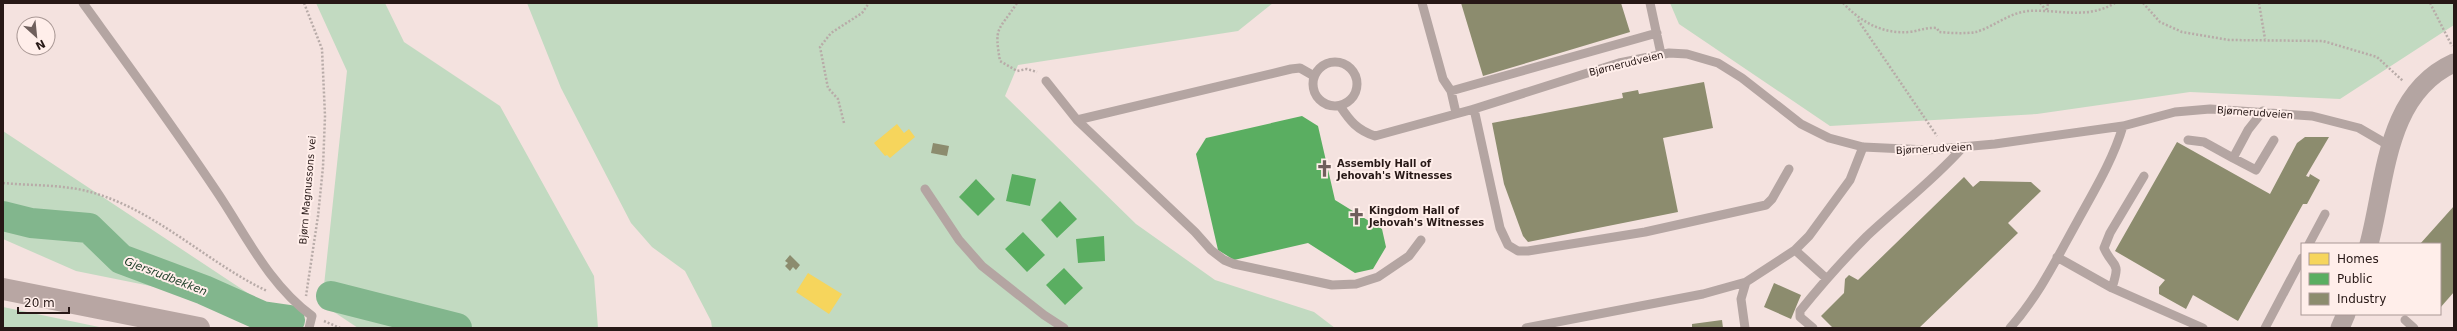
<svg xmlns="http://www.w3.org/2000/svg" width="2457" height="331" viewBox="0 0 2457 331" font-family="'DejaVu Sans',sans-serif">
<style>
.green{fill:#c2dac1}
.homes{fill:#f6d55c}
.public{fill:#5aae61}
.industry{fill:#8c8c6e}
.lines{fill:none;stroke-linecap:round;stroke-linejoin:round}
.river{stroke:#82b68d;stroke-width:30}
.path{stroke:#b8aba8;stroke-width:2.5;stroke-dasharray:2 2;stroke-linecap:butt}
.service{stroke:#b4a5a2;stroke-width:9}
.minor{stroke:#b4a5a2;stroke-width:19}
.primary{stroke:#b8a6a3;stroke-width:22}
.labels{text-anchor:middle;stroke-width:4;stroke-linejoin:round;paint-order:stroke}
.street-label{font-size:10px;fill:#271816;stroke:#ffeeea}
.poi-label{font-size:10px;font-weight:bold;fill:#271816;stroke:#ffeeea;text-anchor:start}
.water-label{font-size:11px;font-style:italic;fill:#163922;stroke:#ffeeea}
</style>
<rect width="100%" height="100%" fill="#f4e2df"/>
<!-- green -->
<path class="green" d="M316 3H385L404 42 500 106 594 276 598 328H358L322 304 347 71Z
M527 3H1273L1238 31 1018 65 1005 96 1136 224 1215 280 1314 312 1335 328H712L711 321 685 271 652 247 631 223 561 88Z
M1670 3H2454V25L2340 99 2190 92 2037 114 1830 126 1679 24Z
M3 131 275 311 76 271 3 239Z
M3 307 104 328H3Z"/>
<!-- homes -->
<path class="homes" d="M897 124 904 133 909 129 915 137 890 158 887 155 885 156 874 143Z
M808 273 842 294 829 314 796 292Z"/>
<!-- public -->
<path class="public" d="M1302 116 1318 126 1335 200 1382 229 1386 247 1373 269 1355 273 1308 243 1234 260 1218 250 1196 154 1206 138Z
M1012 174 1036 179 1030 206 1006 201Z
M976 179 995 199 978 216 959 197Z
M1060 201 1077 219 1057 238 1041 220Z
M1023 232 1045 255 1027 272 1005 249Z
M1104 236 1105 261 1078 263 1076 239Z
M1064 268 1083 288 1065 305 1046 285Z"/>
<!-- industry -->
<path class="industry" d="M1461 3H1621L1630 32 1483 76Z
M1704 82 1713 128 1663 138 1678 212 1528 242 1523 236 1504 184 1492 123 1623 98 1622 93 1638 90 1639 94Z
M2305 137H2329L2306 176 2309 177 2310 174 2320 180 2307 204H2303L2238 321 2193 295 2186 309 2159 294V287L2165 280 2115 251 2177 142 2270 194 2297 143Z
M933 143 949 146 947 156 931 153Z
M1964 177 1973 187 1980 181 2031 182 2041 191 2008 223 2018 233 1919 328H1833L1821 316 1844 293 1845 279 1849 275 1858 280Z
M2454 206V292L2440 308V244H2420Z
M790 255 800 265 796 270 793 267 790 271 785 266 788 263 785 261Z
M1774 283 1801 295 1791 319 1764 307Z
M1722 320 1723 328H1692V324Z"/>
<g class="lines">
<!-- river -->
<path class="river" d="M3 216 31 223 89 228 121 259 204 290 262 316 290 320
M331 296 457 328"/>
<!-- path -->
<path class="path" d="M304 3 322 49 325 116 323 167 318 216 306 296
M1017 3C998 32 994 26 1000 61L1017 71 1027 69 1037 72
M1843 3C1861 22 1882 34 1909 32 1919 31 1926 27 1937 28L1939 32C1950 33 1965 34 1976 32 1993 27 2009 13 2028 11 2059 9 2086 20 2115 3
M2040 3 2046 10
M2143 3 2160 22 2182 32 2229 40 2323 41 2377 57 2403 81
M2259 3 2265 39
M2430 3 2452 46
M2047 10 2048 3
M1858 20 1937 136
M844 123 838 99 828 88 820 47 831 33 862 13 869 3
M3 183C33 186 65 184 94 193 158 212 208 263 267 291
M324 321 340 328"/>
<!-- service -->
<path class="service" d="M83 3C128 65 173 126 215 189 245 233 268 284 312 316L309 328
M1422 3 1443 79 1451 91 1456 113
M1650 3 1661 54
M1313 84a22 22 0 1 1 44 0a22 22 0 1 1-44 0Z
M1046 81 1077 120 1195 232 1211 250 1224 260 1234 264 1332 285 1356 284 1378 277 1409 256 1421 240
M1451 91 1657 33
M1340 106C1350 121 1357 130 1375 136L1474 109 1619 63 1669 53 1687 54 1718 63 1742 78 1801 124 1829 138 1863 147 1927 150 1995 144 2123 126 2175 112 2210 109 2312 116 2359 128 2390 146
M1474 109 1500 228 1508 245 1518 251H1528L1645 232 1766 205 1772 199 1789 169
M1077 120 1291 69 1300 68 1314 76
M2188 140 2204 142 2233 158 2248 130 2263 111
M2233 158 2256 170 2274 140
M925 189 959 240 982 266 1044 315 1064 328
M2309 244 2325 214
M1795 250 1827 279
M2057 257 2112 288 2203 328
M2112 288C2121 259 2114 270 2104 248L2110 233 2144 176
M2405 320 2414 328
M1526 328 1703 294 1746 282 1795 250 1809 236 1850 180 1863 147
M1745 328 1741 299 1746 282
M1813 328 1800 317V311C1821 285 1843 260 1867 236 1899 206 1934 180 1963 147
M2010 328C2038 297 2057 258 2077 222 2094 191 2113 160 2123 126
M2265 328 2302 258"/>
<!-- minor -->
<path class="minor" d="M2369 244C2386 181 2385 94 2454 63
M2340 328 2346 314"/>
<!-- primary -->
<path class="primary" d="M3 289 199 328"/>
</g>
<!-- icons -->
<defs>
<symbol id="church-bare" viewBox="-9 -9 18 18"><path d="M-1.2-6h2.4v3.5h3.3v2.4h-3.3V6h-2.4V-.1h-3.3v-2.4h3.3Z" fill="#6f5f5c" stroke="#ffeeea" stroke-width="2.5" paint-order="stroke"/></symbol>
</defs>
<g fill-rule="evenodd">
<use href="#church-bare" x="1312" y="156" width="25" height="25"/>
<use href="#church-bare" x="1344" y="204" width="25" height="25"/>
</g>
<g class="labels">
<!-- street labels -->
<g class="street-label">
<text transform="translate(1626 63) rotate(-14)" y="4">Bjørnerudveien</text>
<text transform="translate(2255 112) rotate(4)" y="4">Bjørnerudveien</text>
<text transform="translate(1934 148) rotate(-3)" y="4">Bjørnerudveien</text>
<text transform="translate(307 190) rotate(-85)" y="4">Bjørn Magnussons vei</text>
</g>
<!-- poi labels -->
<g class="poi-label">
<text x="1337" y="167">Assembly Hall of<tspan x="1337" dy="12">Jehovah's Witnesses</tspan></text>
<text x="1369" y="214">Kingdom Hall of<tspan x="1369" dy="12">Jehovah's Witnesses</tspan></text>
</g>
<!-- water labels -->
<g class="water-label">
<text transform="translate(166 276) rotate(21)" y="4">Gjersrudbekken</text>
</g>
</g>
<!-- border -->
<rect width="2457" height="331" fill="none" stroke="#271816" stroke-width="8"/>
<!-- legend -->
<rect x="2301" y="243" width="140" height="72" fill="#ffeeea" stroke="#a99895"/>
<rect x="2309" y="253" width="20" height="12" fill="#f6d55c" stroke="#a99895"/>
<text x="2337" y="263" font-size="12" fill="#271816">Homes</text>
<rect x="2309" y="273" width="20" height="12" fill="#5aae61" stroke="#a99895"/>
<text x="2337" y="283" font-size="12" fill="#271816">Public</text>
<rect x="2309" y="293" width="20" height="12" fill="#8c8c6e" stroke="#a99895"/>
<text x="2337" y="303" font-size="12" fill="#271816">Industry</text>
<!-- north arrow -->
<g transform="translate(36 36) rotate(153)"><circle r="19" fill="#ffeeea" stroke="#a99895"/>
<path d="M0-3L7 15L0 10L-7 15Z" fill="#6f5f5c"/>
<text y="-6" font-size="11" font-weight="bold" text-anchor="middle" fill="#271816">N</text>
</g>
<!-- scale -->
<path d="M18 307v6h51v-6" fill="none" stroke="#271816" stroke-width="2"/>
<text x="24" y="307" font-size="12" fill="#271816" stroke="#ffeeea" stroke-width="3" paint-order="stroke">20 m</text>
</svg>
